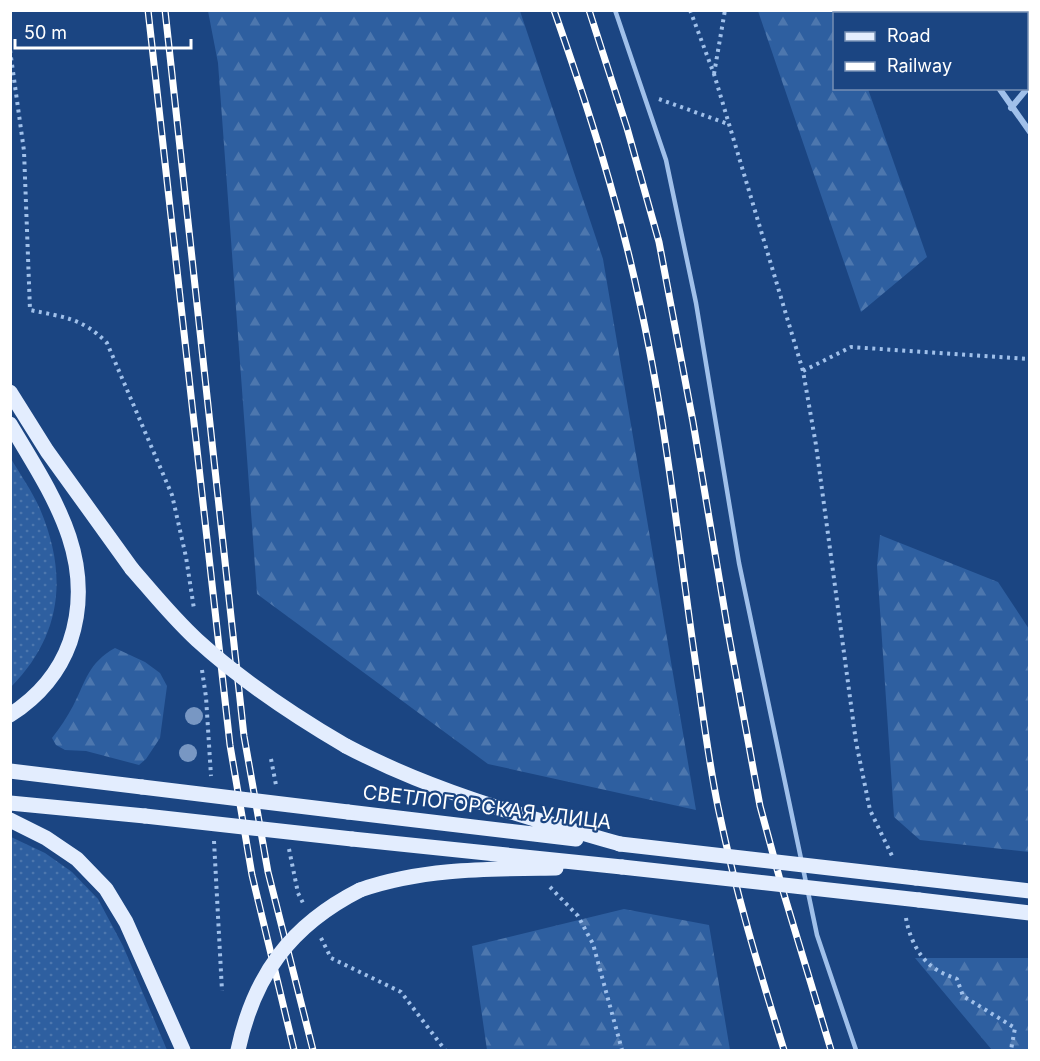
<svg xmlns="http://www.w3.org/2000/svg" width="1040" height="1061" viewBox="0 0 1040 1061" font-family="Inter,sans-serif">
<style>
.grass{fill:url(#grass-dots)}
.forest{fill:url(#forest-firs)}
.building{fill:#4470ab}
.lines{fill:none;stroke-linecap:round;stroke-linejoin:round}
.path{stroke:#a0c0ea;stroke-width:4;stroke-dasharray:3 4.5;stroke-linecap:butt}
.service{stroke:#a0c0ea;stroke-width:4.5}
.minor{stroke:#a0c0ea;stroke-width:6}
.primary{stroke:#e3edfe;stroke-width:15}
.rail-casing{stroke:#fff;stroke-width:7}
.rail{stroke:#1b4582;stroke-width:4.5;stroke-dasharray:14;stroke-linecap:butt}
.primary-bridge{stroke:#e3edfe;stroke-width:15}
.tree{fill:#7897c3}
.labels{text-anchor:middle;stroke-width:4.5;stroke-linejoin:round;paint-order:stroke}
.street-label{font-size:20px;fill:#fff;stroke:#1b4582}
</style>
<defs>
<pattern id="grass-dots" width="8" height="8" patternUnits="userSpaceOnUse" patternTransform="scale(1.5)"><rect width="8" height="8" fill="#2e5fa0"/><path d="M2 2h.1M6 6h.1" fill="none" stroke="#4d77ae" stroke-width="1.8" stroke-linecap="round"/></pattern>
<pattern id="forest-firs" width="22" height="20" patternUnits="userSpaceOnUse" patternTransform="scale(1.5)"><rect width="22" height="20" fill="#2e5fa0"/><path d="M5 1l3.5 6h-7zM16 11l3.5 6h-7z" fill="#4d77ae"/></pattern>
</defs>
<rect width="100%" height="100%" fill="#1b4582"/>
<!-- grass -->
<path class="grass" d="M10 457C20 474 32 491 40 509 68 575 62 635 11 687Z
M11 837 45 853 72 872 98 899 123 946 167 1050H11Z"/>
<!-- forest -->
<path class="forest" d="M208 11H520L603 259 696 810 488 764 257 594 218 63Z
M758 11H840L842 13 834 14V88L868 89 927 257 861 312Z
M880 535 998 582 1029 629V852L920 840 894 817 877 566Z
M115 648 145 662 160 673 167 686 160 738 146 759 139 765 86 751 65 750 56 745 52 738C60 728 67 717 73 706 86 681 88 663 115 648Z
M624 909 709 925 730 1050H487L472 946Z
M915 958H1029V1050H992Z"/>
<!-- building -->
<path class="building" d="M1026 42 1030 46V71L1026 73Z"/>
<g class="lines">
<!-- path -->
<path class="path" d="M690 10 714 74 803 371 816 445 856 742 870 810 893 858
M10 50 24 151 30 310C63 317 83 318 107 343L172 495 186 557 194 609
M714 74 725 10
M659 99 728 124
M803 371 851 347 1030 359
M202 670 206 697 211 776
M271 759 276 785
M214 841 222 991
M289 849 298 893 304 905
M550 887 578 916 593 944 622 1050
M906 918C909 936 918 957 934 968 941 973 949 976 957 979L963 996 1015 1028 1011 1050
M321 938 331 958 401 992 445 1050"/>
<!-- service -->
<path class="service" d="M615 10 666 160 696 303 739 563 817 935 856 1050"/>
<!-- minor -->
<path class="minor" d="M949 10 951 14
M999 88 1030 132
M1011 108 1030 85"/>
<!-- primary -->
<path class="primary" d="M10 392 47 451 132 569
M10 424C51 493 98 559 70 642 59 673 38 697 10 715
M346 746C433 792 526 817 620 844
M10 771 142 787
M10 803 145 816
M348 812 576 839
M10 820 46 838 77 859 106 889 126 922 183 1050
M352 839 622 867
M916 878 1030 891
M360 890C423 868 490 869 556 868
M919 900 1030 913"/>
<defs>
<path id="rail" d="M148 10 230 745 252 875 294 1050
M165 10 244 736 268 872 313 1050
M554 10C588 107 619 204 640 304 666 421 678 541 695 659 702 708 708 758 718 807 735 890 759 970 784 1050
M589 10 627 128 659 242 693 422 728 631 760 806 783 891 831 1050"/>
</defs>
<!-- rail casing -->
<use href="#rail" class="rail-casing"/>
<!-- rail -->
<use href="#rail" class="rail"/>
<!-- primary-bridge -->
<path class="primary-bridge" d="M132 569C153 593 173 618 197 640 242 681 293 715 346 746
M142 787 348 812
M145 816 352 839
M620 844 916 878
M622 867 919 900
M238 1050C254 975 291 925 360 890"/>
</g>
<!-- trees -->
<g class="tree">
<circle cx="194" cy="716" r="9"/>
<circle cx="188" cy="753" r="9"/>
</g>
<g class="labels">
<!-- street labels -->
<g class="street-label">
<text transform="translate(487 807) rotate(7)" y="7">СВЕТЛОГОРСКАЯ УЛИЦА</text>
</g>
</g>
<!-- border -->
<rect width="1040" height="1061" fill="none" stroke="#ffffff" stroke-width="24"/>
<!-- legend -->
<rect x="833" y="12" width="195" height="78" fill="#1b4582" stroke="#768fb4" stroke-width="1.5"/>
<rect x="845" y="32" width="30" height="9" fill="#e3edfe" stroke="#768fb4" stroke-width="1.5"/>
<text x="887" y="42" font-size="18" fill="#ffffff">Road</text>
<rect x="845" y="62" width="30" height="9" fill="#ffffff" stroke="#768fb4" stroke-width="1.5"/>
<text x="887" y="72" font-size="18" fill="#ffffff">Railway</text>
<!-- scale -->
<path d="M15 39v9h176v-9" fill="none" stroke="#ffffff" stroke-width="3"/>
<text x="24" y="39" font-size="18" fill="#ffffff" stroke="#1b4582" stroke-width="4.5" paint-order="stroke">50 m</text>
</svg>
